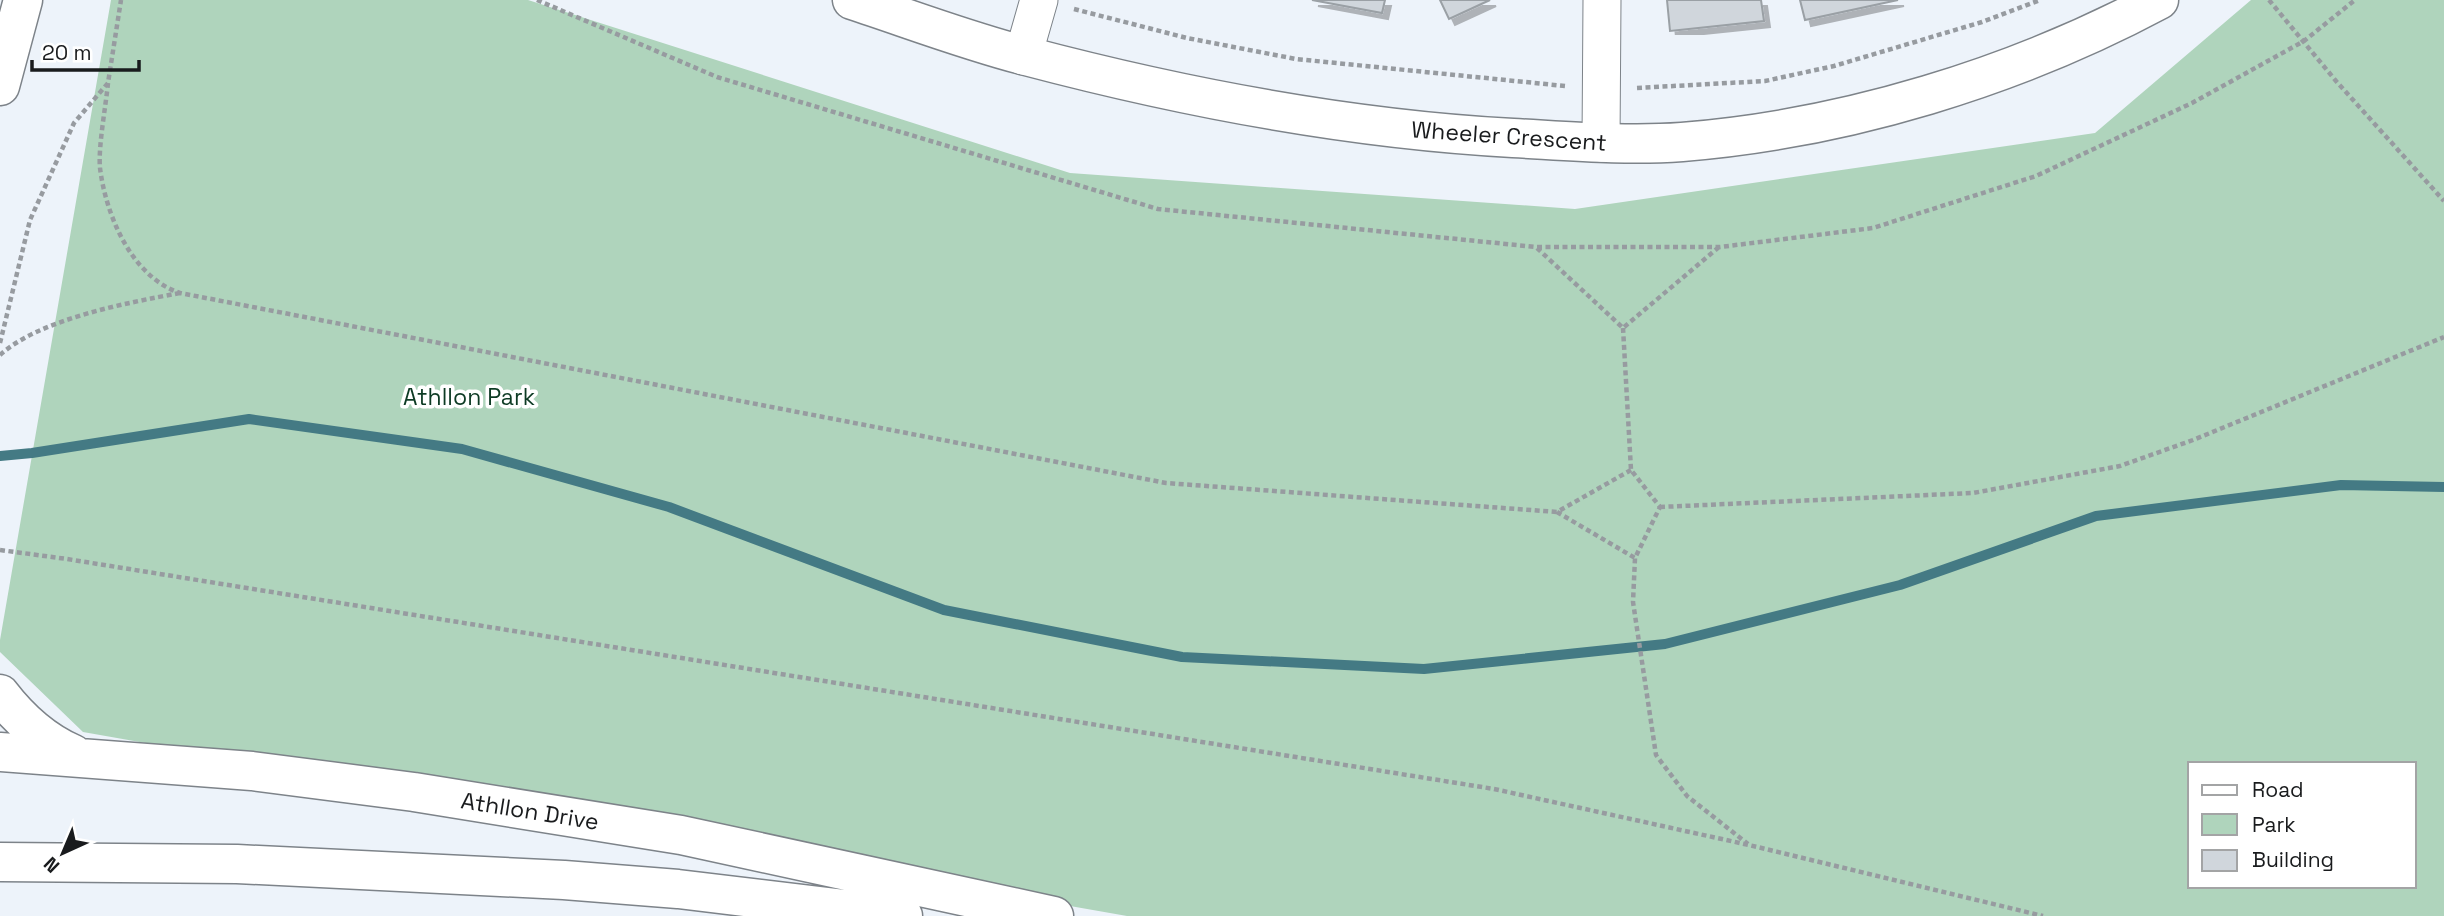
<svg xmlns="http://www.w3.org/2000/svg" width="2444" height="916" viewBox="0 0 2444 916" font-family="'Space Grotesk',sans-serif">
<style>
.green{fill:#afd4bc;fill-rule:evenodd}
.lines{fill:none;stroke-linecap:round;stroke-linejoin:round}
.stream{stroke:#447a84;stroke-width:10}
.building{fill:#d0d6dc;stroke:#9aa0a5;stroke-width:2;filter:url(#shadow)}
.minor-casing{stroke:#7d8389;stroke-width:39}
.tertiary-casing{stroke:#7d8389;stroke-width:41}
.primary-casing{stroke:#7d8389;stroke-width:41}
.path{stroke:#979ba0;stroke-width:4.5;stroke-dasharray:5 3.5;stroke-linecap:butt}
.minor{stroke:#fff;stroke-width:37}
.tertiary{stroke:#fff;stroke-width:38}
.primary{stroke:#fff;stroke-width:38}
.labels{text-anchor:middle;stroke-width:7;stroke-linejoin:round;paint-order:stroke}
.street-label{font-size:23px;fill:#191b1d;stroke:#fff}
.park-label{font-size:23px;fill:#0d3b24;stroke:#fff}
</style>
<defs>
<filter id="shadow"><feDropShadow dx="6" dy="6" stdDeviation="0" flood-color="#0004"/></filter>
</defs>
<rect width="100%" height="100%" fill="#edf3fa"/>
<!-- green -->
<path class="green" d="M111 0H528L1070 173 1575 209 2095 133 2251 0H2444V916H1127L83 732 0 652V640ZM2190 764H2414V886H2190Z"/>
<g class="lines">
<!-- stream -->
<path class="stream" d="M0 456 32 453 249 419 462 449 669 507 944 610 1182 657 1424 669 1665 644 1900 585 2096 516 2341 485 2444 487"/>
</g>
<!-- building -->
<path class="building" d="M1312 0H1385L1382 13Z
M1440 0H1490L1449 19Z
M1667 0H1761L1764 21 1670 31Z
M1800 0H1898L1805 20Z"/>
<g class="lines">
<defs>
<path id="minor" d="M1023 56 1039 0
M1601 143 1602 0"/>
<path id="tertiary" d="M852 0C910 19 967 41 1026 56 1185 98 1348 129 1513 138 1569 141 1626 146 1682 142 1845 129 2015 77 2159 0
M0 86 23 0"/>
<path id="primary" d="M0 694C20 720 43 741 73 754
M0 752 252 771 414 792 681 835 1054 916
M0 862 237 864 564 880 678 889 903 916"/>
</defs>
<!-- minor casing -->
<use href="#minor" class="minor-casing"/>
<!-- tertiary casing -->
<use href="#tertiary" class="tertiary-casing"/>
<!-- primary casing -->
<use href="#primary" class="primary-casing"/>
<!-- path -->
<path class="path" d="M537 0 717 77 1158 209 1536 247H1720L1873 228 2036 176 2192 103 2304 41 2355 0
M2269 0 2336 81 2444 201
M1074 9 1187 38 1296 59 1565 86
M108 83C106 105 98 147 100 168 106 216 132 277 180 293L1166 483 1557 512
M1637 88 1765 81 1834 66 1982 22 2040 0
M1537 248 1623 328 1719 247
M1623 328 1631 470 1660 507 1635 558 1633 602 1656 755 1687 796 1748 844
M0 343 30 220 74 123 108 83 121 0
M0 355C40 319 126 303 180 293
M1631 470 1557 512 1635 558
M1660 507 1973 493 2120 466 2193 440 2444 337
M0 550 67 559 1494 789 1749 845 2043 916"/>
<!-- minor -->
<use href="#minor" class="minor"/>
<!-- tertiary -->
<use href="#tertiary" class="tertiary"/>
<!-- primary -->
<use href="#primary" class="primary"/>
</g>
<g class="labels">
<!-- street labels -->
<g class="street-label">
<text transform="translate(1509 136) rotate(4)" y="8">Wheeler Crescent</text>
<text transform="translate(530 811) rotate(9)" y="8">Athllon Drive</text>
</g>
<!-- park labels -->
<g class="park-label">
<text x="469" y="405">Athllon Park</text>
</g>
</g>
<!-- legend -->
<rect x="2188" y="762" width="228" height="126" fill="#ffffff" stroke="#a3a4a5" stroke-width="2"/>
<rect x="2202" y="785" width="35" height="10" fill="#ffffff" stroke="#a3a4a5" stroke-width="2"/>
<text x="2252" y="797" font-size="21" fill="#191b1d">Road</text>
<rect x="2202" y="814" width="35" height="21" fill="#afd4bc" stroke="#a3a4a5" stroke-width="2"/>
<text x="2252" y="832" font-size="21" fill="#191b1d">Park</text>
<rect x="2202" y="850" width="35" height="21" fill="#d0d6dc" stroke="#a3a4a5" stroke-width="2"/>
<text x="2252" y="867" font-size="21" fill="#191b1d">Building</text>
<!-- north arrow -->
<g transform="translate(63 853) rotate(224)" stroke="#ffffff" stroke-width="5" paint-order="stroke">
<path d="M0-5L12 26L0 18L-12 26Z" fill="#191b1d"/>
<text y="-10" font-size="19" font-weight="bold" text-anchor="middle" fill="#191b1d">N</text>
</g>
<!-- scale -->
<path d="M32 60v10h107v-10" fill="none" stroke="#191b1d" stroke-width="3.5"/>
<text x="42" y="60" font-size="21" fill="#191b1d" stroke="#ffffff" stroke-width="5" paint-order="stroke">20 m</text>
</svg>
